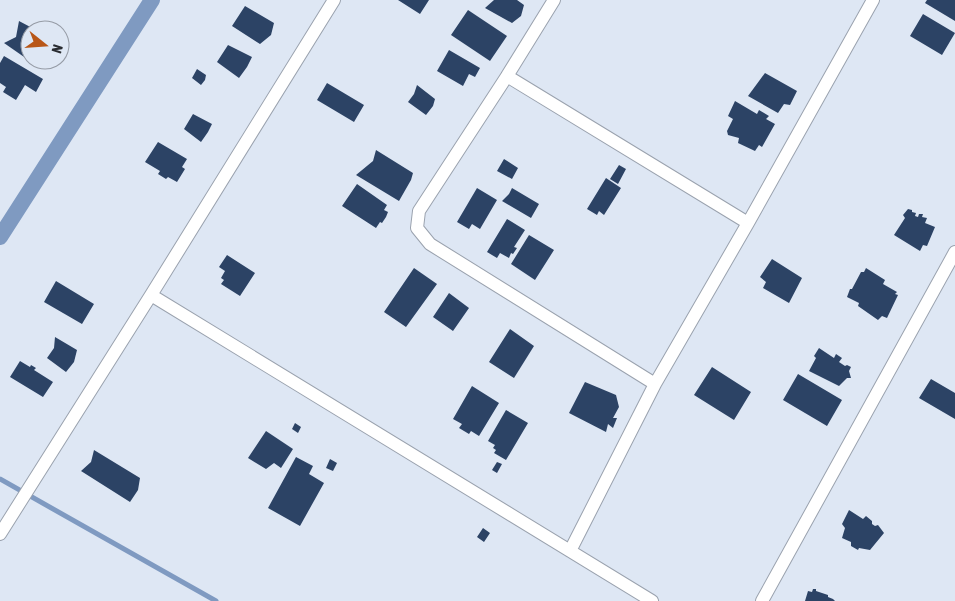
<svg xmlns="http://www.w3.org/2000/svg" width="955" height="601" viewBox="0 0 955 601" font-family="'Asap Condensed',sans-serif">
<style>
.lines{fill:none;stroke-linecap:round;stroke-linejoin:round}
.stream{stroke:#7f9ac1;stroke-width:5}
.canal{stroke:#7f9ac1;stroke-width:16}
.building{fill:#2c4365}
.minor-casing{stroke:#9aa2ae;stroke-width:14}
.minor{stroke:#fff;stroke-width:12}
</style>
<rect width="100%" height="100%" fill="#dee7f4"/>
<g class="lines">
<!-- stream -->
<path class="stream" d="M0 479 216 601"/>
<!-- canal -->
<path class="canal" d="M0 237 152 0"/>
</g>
<!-- building -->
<path class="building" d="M398 0H429L420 14Z
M494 0H517L524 5 521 16 512 23 485 8Z
M927 0H955V21L925 3Z
M245 6 274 23 271 35 260 44 232 26Z
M468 10 507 36 490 61 451 35Z
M923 14 955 33 942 55 910 36Z
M19 21 36 30H30V58L27 59 4 43 16 37Z
M228 45 252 57 247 67 239 78 217 62Z
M449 50 480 68 475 77 469 74 463 86 437 71Z
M4 56 43 79 36 92 25 85 16 100 3 92 6 87 0 83V63Z
M197 69 206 75 205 80 201 85 192 78Z
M765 73 797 91 790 105 784 104 778 113 748 96Z
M327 83 364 105 354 122 317 100Z
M417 85 435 99 433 106 426 115 408 102 414 94Z
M735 101 757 114 759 110 769 116 766 119 775 124 762 147 759 145 755 151 738 143 739 138 728 135 727 131 733 119 728 116Z
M193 114 212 124 208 132 201 142 184 129Z
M158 142 187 159 182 167 185 169 177 182 168 177 166 179 158 174 160 171 145 162Z
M376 150 413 173 411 180 399 201 356 175 373 161Z
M504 159 518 168 512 179 497 171Z
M619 165 626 169 618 184 610 179Z
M606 178 621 188 604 215 599 211 597 215 587 209Z
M357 184 387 205 384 210 388 212 386 217 382 223 380 222 376 228 342 206Z
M477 188 497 200 480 229 472 224 469 229 457 222Z
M512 188 539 204 531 218 502 201 509 194Z
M908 209 912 210V212L916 213 915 216 918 217 919 214H923L922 217 927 218 925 223 935 227 927 246 923 245 920 251 894 235 905 218 903 215Z
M507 219 525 230 514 247 517 248 513 254 511 253 509 258 500 253 497 258 487 252Z
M529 235 554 250 535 280 511 264Z
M227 255 255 273 240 296 221 284 224 280 221 278 225 271 219 267Z
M772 259 802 278 789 303 763 288 766 282 760 277Z
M414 268 437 284 406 327 384 312Z
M866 268 885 280 883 284 897 292 895 294 898 295 887 318 882 316 878 320 858 306 859 303 847 297 850 289H852L861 272H864Z
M56 281 94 304 82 324 44 302Z
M449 293 469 308 453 331 433 317Z
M510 329 534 346 514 378 489 362Z
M55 337 77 350 74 362 66 372 47 358 54 348Z
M819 348 834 358 836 354 842 358 839 362 845 366 847 365 851 367 849 371 851 378H847L839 386 809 371 816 358 814 356Z
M20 361 30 367 31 365 36 368 34 370 53 382 43 397 10 377Z
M712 367 751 392 734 420 694 395Z
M798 374 842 400 827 426 783 400Z
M931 379 955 393V419L919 398Z
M585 382 616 395 619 407 613 418H617L613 428 608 424 606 432 569 413Z
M472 386 499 403 479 436 471 431 469 434 459 428 462 424 453 419Z
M506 410 528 423 506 460 494 453 496 450 493 448 495 445 488 441Z
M295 423 301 427 298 433 292 429Z
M266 431 293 449 281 468 274 463 266 469 248 458Z
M94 450 140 478 138 490 130 502 81 471 91 462Z
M296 457 313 466 309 474 324 483 300 526 268 508Z
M330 459 337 463 333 471 326 468Z
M497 462 502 464 497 473 492 470Z
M849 510 863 519 866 516 872 521V524L875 526 878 525 884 533 870 550 859 548 858 550 851 546V542L842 538 845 528 842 524Z
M483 528 490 533 484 542 477 537Z
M813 589H816V591L828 595V597L833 599 835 601H805L808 591 812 592Z"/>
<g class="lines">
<defs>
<path id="minor" d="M554 0 507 76 419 211 417 228 430 244 655 384
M507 76 748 223
M151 295 652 601
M0 534 151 295 334 0
M570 551 655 384 748 223 873 0
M762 601 955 252"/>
</defs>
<!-- minor casing -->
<use href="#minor" class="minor-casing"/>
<!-- minor -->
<use href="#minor" class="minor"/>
</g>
<!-- north arrow -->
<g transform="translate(45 45) rotate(107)"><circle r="24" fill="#dee7f4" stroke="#969ca6"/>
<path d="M0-4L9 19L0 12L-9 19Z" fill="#b85617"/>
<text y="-8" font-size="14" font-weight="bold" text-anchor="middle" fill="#292c31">N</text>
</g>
</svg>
